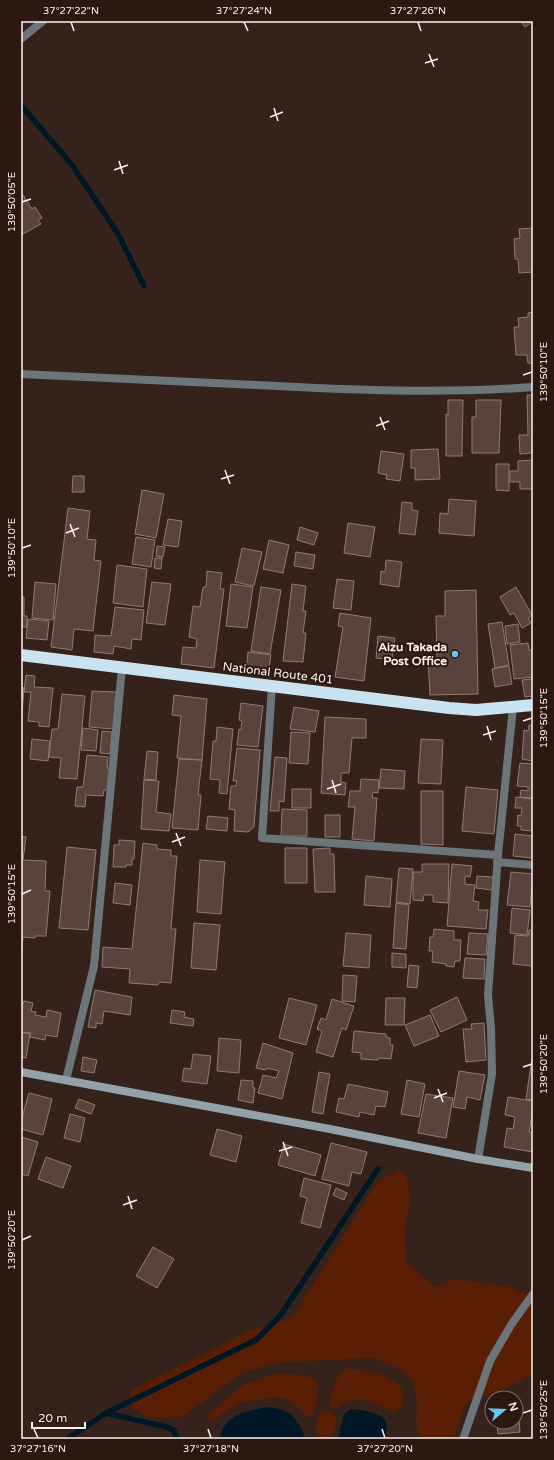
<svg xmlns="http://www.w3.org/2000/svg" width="554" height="1460" viewBox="0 0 554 1460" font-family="'Varela Round',sans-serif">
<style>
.green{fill:#5a1e05}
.water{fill:#001726}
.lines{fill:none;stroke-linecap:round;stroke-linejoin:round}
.stream{stroke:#001726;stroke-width:5.5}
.building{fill:#59433c;stroke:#927a72}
.lane{stroke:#6b757a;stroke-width:8}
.street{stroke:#6b757a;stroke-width:8}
.secondary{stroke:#92a1aa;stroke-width:8}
.highway{stroke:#cae3f1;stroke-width:12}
.ticks{fill:none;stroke:#fff1ec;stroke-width:1.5}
.poi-dot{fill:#6bc3f2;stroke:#2b1811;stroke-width:1.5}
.labels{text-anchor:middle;stroke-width:4;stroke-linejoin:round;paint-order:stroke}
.poi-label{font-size:12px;font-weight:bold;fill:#fff1ec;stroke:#2b1811;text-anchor:end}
.street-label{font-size:12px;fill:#fff1ec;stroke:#2b1811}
.neatline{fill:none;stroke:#fff1ec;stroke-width:1.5}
.ticks-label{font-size:10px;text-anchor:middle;fill:#fff1ec}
</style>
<rect width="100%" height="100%" fill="#35221b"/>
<!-- green -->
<path class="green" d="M398 1170 406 1174 410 1198 405 1229 406 1262 435 1287 456 1279 510 1287 533 1298V1375L501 1390 471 1400 464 1407 454 1439H422L419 1434 416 1423 418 1407 412 1380 398 1368 373 1358 287 1362 266 1365 240 1374 182 1417H148L132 1408 130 1394 133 1389 206 1353 250 1330 284 1321 294 1315 377 1182Z
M350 1368C367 1372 407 1375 403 1400 402 1406 399 1410 394 1412 376 1404 353 1391 337 1409L332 1408 329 1403C333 1390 335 1372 350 1368Z
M277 1374C286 1374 313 1374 317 1382 320 1388 315 1407 313 1414L311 1416H307L296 1406 284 1398H267L241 1403 226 1411 214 1420 210 1421 208 1418 211 1412 246 1383Z
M324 1411 333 1413C339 1419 335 1434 329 1439H320L316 1432 317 1417Z"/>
<!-- water -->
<path class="water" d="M266 1407C292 1409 296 1417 306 1439H220C224 1414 245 1412 266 1407Z
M351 1409C359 1409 380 1413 385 1420 388 1425 386 1433 385 1439H338L344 1414Z"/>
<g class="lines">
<!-- stream -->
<path class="stream" d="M21 105 72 165 117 232 144 286
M106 1413 170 1428 174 1431 177 1439
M67 1439 106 1413 256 1340 280 1316 378 1169"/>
</g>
<!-- building -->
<path class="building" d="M521 21H533V24L532 22 525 27Z
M21 192 32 209 35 207 42 218 38 220 41 224 21 235Z
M533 228V272L519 273 518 259H515L514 239 520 238 519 229Z
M533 312V363H528L527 355H516L514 327H519L518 318 528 317V313Z
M527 395H533V453L520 454 519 435H528Z
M448 400H463L462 456H446V414L448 415Z
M476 400H501L499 453H472V417H476Z
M438 449 440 479 415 480V468H411V450Z
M381 451 404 454 400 481 386 479 387 475 378 473Z
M533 460V489H520V482H510V471H518V461Z
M496 464H509V491L496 490Z
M73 476H84V492H72Z
M142 490 164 494 156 538 135 534Z
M449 499 476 501 474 536 439 533 440 513 448 514Z
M402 502 412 503V510L418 511 415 535 399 533Z
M68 508 90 511 87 539 96 540 94 560 101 561 93 631 74 629 72 650 51 647Z
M168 519 182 521 178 547 163 545Z
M348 523 375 527 370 557 344 553Z
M300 527 318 533 314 545 297 540Z
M136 537 155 540 151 567 132 564Z
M269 540 289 545 283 573 263 569Z
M157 546 165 547 163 557 156 556Z
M242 548 262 552 254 586 235 582Z
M296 552 315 555 313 569 294 566Z
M155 558H162L161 569 154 568Z
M386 560 402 562 399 587 380 584 381 571 385 572Z
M117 565 147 569 143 607 113 603Z
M207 571 222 573 220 589H224L214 668 181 664 183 647 196 648 197 639 189 637 193 606 200 607 203 587H206Z
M337 579 354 581 351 610 333 608Z
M35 582 56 584 53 620 32 618Z
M152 582 171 584 165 625 146 623Z
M231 584 253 587 247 628 226 626Z
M292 584 306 586 303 611H306L303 633H306L303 662 283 661Z
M261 587 281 590 270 654 251 651Z
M516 587 532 615 528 618 531 623 522 628 514 613 510 615 500 597Z
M476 590 478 694 430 695 428 659H437L436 616H445V591Z
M21 597H24V616H27V627H21Z
M115 607 144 610 141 640 132 639 131 649 114 646 113 654 94 652 95 635 111 636Z
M340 613 371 618 364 681 335 677 343 627 338 626Z
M28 619 49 621 47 640 26 638Z
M502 622 509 665 495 668 488 624Z
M518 624 520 642 507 644 505 626Z
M378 636 395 638 392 660 376 658Z
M528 643 529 650H533V677L514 679 510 645Z
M248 652 271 655 268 675 246 673Z
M509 666 512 684 495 687 492 669Z
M26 675 35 676 34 687 53 688 49 727 39 726V722L28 721 31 692H24Z
M533 679V696L525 697 522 680Z
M21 687 24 688 21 727Z
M92 691 116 692 113 729 89 727Z
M62 694 85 696 77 779 59 778 61 758 49 757 52 729H58Z
M174 695 207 699 202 760 177 758 181 716 172 715Z
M241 703 263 706 258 747 237 745 239 729 241 730 242 721 239 720Z
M294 707 319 711 315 732 290 729Z
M325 717 366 719V738H352L349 773H341V782L346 783 345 795 321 793Z
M529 725 533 726V761L522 759 524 730 528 731Z
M217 727 233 729 227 794 219 793 220 780 210 779 213 741H216Z
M83 728 98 730 96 751 81 750Z
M102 731 112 732 110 754 100 753Z
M291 732 310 733 308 764 289 763Z
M32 739 50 741 48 761 30 759Z
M421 739 443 740 441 784 418 783Z
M237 748 260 750 254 827 248 832 234 831 235 810 229 809 231 786H236L237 781H233Z
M147 751 158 752 156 780 144 779Z
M87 755 108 757 107 768H110L108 790H104L103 796 86 795 85 807 75 806 77 787H83Z
M275 757 287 758 284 802 279 801V811H270Z
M179 759 202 760 198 795H201L198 830 172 828Z
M520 763 533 764V798L520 797 521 790 528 791V787L517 786Z
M381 769 405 771 404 789 379 788Z
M361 779 379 780 378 793 373 792 372 798H377L374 841 352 839 355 807H348L350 791H360Z
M144 780 159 781 156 812 171 814 169 831 141 829Z
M466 787 498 790 494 834 462 831Z
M292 789H311V808H292Z
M421 791H443V845L421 844Z
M516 797 533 799V831L521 830V826H517L518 815 521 816 522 808H515Z
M282 809 307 810V836H281Z
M325 815H340V837H325Z
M208 816 228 818 227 831 206 829Z
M515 834 533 836V858L513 856Z
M21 836 26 837 23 860 46 861 45 891H50L46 936H35V938L23 937 21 959Z
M119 840 135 841 134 859H132V865H126V867H113L114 845H119Z
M143 843 157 845V849L171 850V856H177L171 929H176L171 983 159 982 158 985 129 983 130 969 102 967 103 947 132 949Z
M67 847 96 850 88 930 59 928Z
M285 848H307V883H285Z
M330 848V854H334L335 892H315L313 849Z
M200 860 225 862 221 914 197 912Z
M422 864H449L448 903 433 902V895H424L423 901 413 900V872H422Z
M452 864 472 866 470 877 465 876V884L475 885 473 901 479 902 478 910H488L486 929 447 926Z
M399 868 413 869 410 904 396 902Z
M511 872 533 874 530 907 507 905Z
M366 876 392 879 390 907 364 905Z
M477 876 493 877 492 890 476 888Z
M115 883 132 885 130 905 113 903Z
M396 903 409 905 406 949 393 948Z
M512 908 530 910 527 935 510 933Z
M194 923 220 925 216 970 191 968Z
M434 929 454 931V940H461L460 961H455L454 967 446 966V964L432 962 433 951H429L430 937H433Z
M529 930H533V966L513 964 515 935 528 936Z
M346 933 371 935 369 968 343 966Z
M469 933 488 934 486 955 467 954Z
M392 953 406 954V968L392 967Z
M465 958 485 959 484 979 463 978Z
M409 965 419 966 417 988 407 987Z
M343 975 357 976 355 1002 342 1001Z
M95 990 132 997 130 1015 104 1011 102 1024 96 1023V1028L88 1027Z
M457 997 467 1020 441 1032 430 1010Z
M289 998 317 1005 306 1045 279 1038Z
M386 998H405L404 1025H385Z
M332 999 354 1006 346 1030 342 1028 333 1057 316 1052 322 1031 317 1029 321 1018 326 1020Z
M24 1001 33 1003 31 1011 36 1012 35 1015 46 1017 47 1010 61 1013 57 1037 46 1035 45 1040 30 1037 31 1033 21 1032V1005L22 1006Z
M172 1010 185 1012 184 1017 194 1019 193 1026 170 1023Z
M430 1015 439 1036 414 1046 405 1025Z
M484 1023 486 1060 466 1062 463 1029H472L471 1024Z
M354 1031 386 1034V1037L390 1038V1045H393L391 1059 378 1058V1060L361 1059V1053L352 1052Z
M21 1032 30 1034 26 1058 21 1057Z
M219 1038 241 1040 239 1073 217 1071Z
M263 1043 293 1053 282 1099 258 1093 263 1075 276 1078 279 1071 267 1068 266 1070 256 1068Z
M193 1054 211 1056 207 1084 182 1081 184 1068 191 1069Z
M83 1057 97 1060 94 1073 81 1071Z
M532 1058H533V1100L526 1099Z
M459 1071 485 1075 480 1100 467 1097 465 1109 453 1107Z
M319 1072 330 1074 323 1114 312 1112Z
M241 1080 253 1081V1088H255L253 1103 238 1100Z
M407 1080 425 1084 419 1117 401 1114Z
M348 1084 388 1092 385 1107 376 1106 374 1115 360 1112 359 1117 336 1112 339 1098 344 1099Z
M29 1093 52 1099 43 1135 21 1129V1121Z
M426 1094 453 1098 446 1138 418 1133Z
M508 1097 533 1101V1120H531L529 1132 533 1133V1152L504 1147 507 1128 513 1129 515 1117 505 1115Z
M79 1099 95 1105 91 1114 75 1108Z
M70 1114 85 1118 80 1142 64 1138Z
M217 1129 242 1136 236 1162 210 1155Z
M21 1137 38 1142 28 1176 21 1174Z
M331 1143 367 1152 361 1174 352 1172 349 1186 322 1179Z
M284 1144 321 1155 315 1176 278 1165Z
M46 1157 71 1166 63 1188 38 1179Z
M304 1178 331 1185 320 1228 301 1223 307 1198 300 1196Z
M336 1188 347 1193 344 1200 333 1195Z
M153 1247 174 1259 157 1288 136 1276Z
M517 1398 520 1432 498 1434 497 1422H516Z"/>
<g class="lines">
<!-- lane -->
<path class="lane" d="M463 1439 490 1361 511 1325 533 1294"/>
<!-- street -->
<path class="street" d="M21 39 43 21
M21 374C100 378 179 381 257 385 349 390 441 394 533 387
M272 686 262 838 498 855
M497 862 533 865
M66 1080 94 966 122 668
M478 1159 492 1074 491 1028 488 995 498 855 513 707"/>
<!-- secondary -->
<path class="secondary" d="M21 1072 330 1129 478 1159 533 1168"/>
<!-- highway -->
<path class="highway" d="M21 655 449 708 476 710 533 705"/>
</g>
<!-- ticks -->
<path class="ticks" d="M71 22 74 31M244 22 248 31M418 22 421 31M429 54 434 67M425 63 438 59M274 108 278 121M270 117 283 112M119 161 123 174M114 170 128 165M22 202 31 199M523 375 532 372M380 417 385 430M376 426 389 421M225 470 230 484M221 479 234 475M70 524 75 537M66 533 79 528M22 548 31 545M523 721 532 718M487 726 491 740M483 735 496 731M332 780 336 793M327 789 341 784M176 833 181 846M172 842 185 837M22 894 31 890M523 1067 532 1064M438 1089 443 1102M434 1098 447 1093M283 1142 288 1156M279 1151 292 1147M128 1196 132 1209M123 1205 137 1200M22 1240 31 1236M523 1413 532 1410M34 1429 38 1438M208 1429 211 1438M382 1429 385 1438"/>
<!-- markers -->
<circle class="poi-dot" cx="455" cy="654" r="4"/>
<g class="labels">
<!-- poi labels -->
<g class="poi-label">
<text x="447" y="651">Aizu Takada<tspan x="447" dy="14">Post Office</tspan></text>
</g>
<!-- street labels -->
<g class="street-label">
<text transform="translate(278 673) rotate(7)" y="4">National Route 401</text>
</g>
</g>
<!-- border -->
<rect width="554" height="1460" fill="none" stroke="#2b1811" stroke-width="44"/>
<!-- north arrow -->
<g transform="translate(504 1410) rotate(71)"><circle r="19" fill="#2b1811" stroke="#806f69"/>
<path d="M0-3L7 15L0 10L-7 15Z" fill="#6bc3f2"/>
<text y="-6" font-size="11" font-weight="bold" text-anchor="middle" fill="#fff1ec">N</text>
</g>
<!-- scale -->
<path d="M32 1422v6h53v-6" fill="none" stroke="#fff1ec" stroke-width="2"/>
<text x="38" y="1422" font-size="12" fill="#fff1ec" stroke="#2b1811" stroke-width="3" paint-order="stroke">20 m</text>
<rect x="22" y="22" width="510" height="1416" class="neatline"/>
<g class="ticks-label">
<text x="71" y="14">37°27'22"N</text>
<text x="244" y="14">37°27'24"N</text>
<text x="418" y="14">37°27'26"N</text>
<text transform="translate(11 202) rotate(-90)" y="4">139°50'05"E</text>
<text transform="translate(543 372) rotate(-90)" y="4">139°50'10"E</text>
<text transform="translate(11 548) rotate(-90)" y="4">139°50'10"E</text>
<text transform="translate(543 718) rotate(-90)" y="4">139°50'15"E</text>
<text transform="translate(11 894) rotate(-90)" y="4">139°50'15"E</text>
<text transform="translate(543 1064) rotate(-90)" y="4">139°50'20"E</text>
<text transform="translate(11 1240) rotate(-90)" y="4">139°50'20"E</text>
<text transform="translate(543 1410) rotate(-90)" y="4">139°50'25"E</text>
<text x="38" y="1452">37°27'16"N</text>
<text x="211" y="1452">37°27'18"N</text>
<text x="385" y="1452">37°27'20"N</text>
</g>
</svg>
